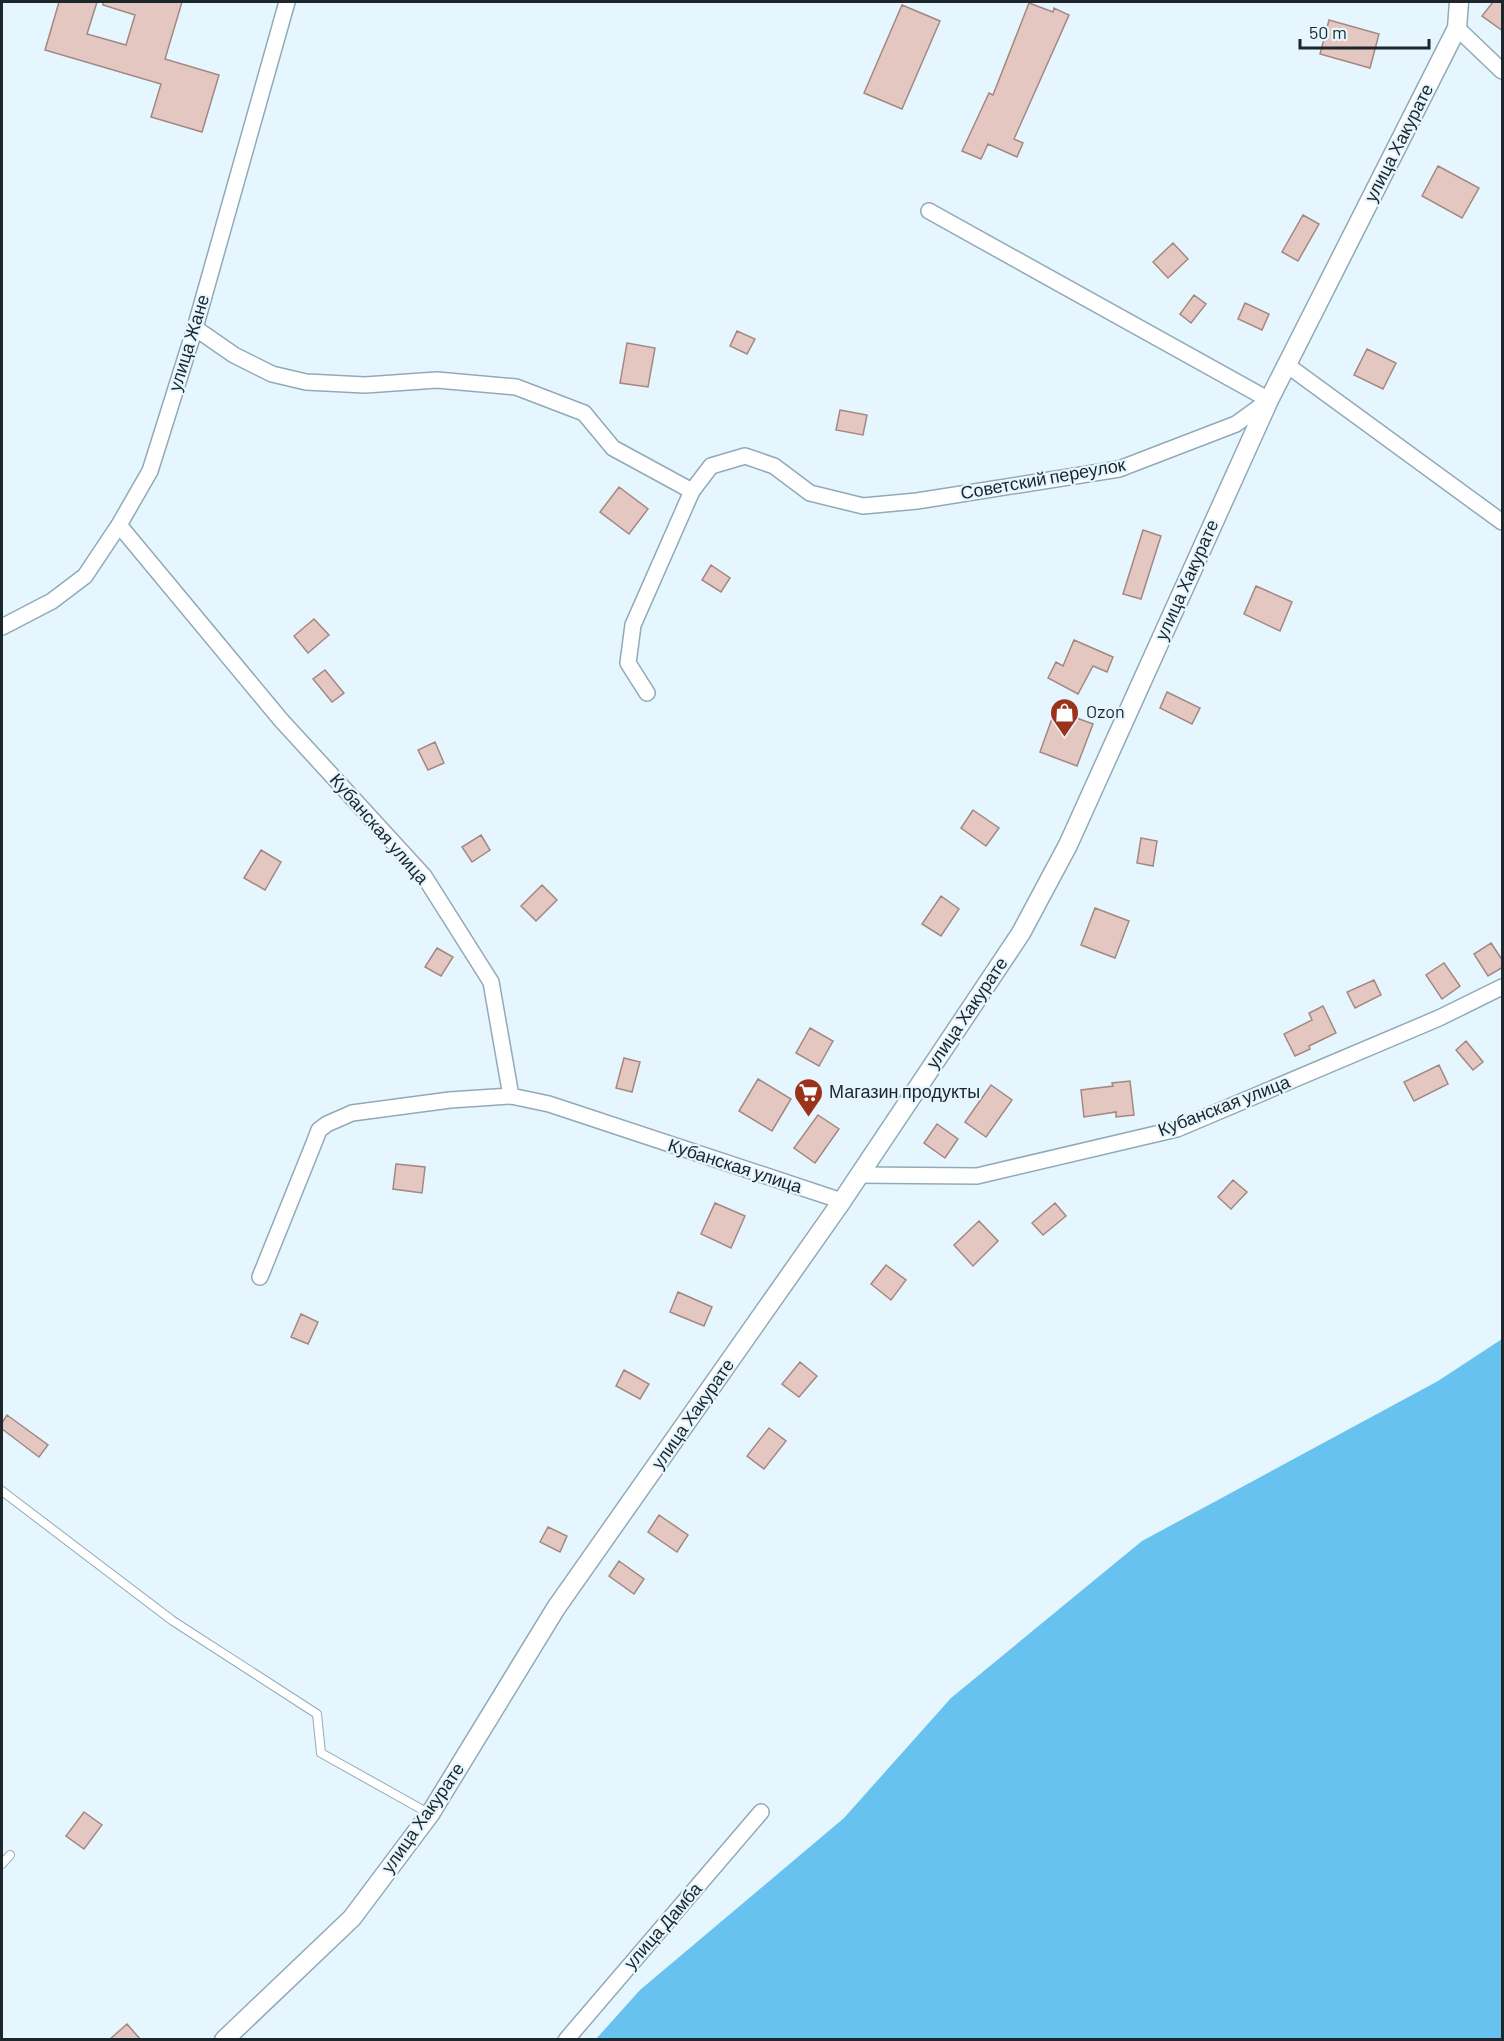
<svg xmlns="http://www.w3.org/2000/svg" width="1504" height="2041" viewBox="0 0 1504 2041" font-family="Barlow,sans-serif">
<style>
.water{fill:#67c2f0}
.building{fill:#e4c7c0;stroke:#a38882;stroke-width:1.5}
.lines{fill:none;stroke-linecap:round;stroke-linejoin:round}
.service-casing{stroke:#92aab7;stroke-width:10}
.minor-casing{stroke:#92aab7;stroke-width:18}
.tertiary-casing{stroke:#92aab7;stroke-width:21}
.service{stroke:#fff;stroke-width:8}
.minor{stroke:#fff;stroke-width:15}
.tertiary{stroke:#fff;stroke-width:18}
.labels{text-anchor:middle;stroke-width:4.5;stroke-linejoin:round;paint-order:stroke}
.street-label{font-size:18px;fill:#1c262b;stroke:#e6f6fe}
.poi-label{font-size:18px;fill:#1c262b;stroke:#e6f6fe;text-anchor:start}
</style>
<rect width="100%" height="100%" fill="#e6f6fe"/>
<!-- water -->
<path class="water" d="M1502 1339V2039H596L640 1990 844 1818 951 1698 1142 1541 1438 1381Z"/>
<!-- building -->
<path class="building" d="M59 2H97L87 34 126 45 135 15 103 5V2H182L165 59 219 75 202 132 151 117 161 84 45 50Z
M1493 2H1503V31L1482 16Z
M1029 3 1053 12 1054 8 1069 15 1014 139 1023 143 1017 157 988 144 981 159 962 151 989 93 993 95Z
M902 5 940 21 902 109 864 93Z
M1329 20 1379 34 1370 68 1320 54Z
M1438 166 1479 188 1462 218 1422 196Z
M1303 215 1319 224 1298 261 1282 252Z
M1173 243 1188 259 1168 278 1153 262Z
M1194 295 1206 304 1191 323 1180 314Z
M1245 303 1269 314 1262 330 1238 319Z
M737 331 755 339 747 354 730 346Z
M627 343 655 348 648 387 620 383Z
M1367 349 1396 363 1383 389 1354 375Z
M840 410 867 415 863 435 836 430Z
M619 487 648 509 629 534 600 512Z
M1143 530 1161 536 1141 599 1123 594Z
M711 565 730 578 721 592 702 580Z
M1256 586 1292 602 1280 631 1244 614Z
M314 619 329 635 308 653 294 636Z
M1074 640 1113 657 1107 672 1093 666 1078 694 1048 678 1056 662 1063 666Z
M325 670 344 693 332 702 313 679Z
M1167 692 1200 708 1192 724 1160 708Z
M1055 710 1093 724 1077 766 1040 752Z
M435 742 444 763 428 770 418 750Z
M973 810 999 828 986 846 961 828Z
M481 835 490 850 472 862 462 847Z
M1141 838 1157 841 1153 866 1137 863Z
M261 850 281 862 265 890 244 878Z
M542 885 557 900 536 921 521 906Z
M941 896 959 909 941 936 922 924Z
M1095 908 1129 921 1115 958 1081 945Z
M1491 943 1503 961V967L1488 976 1474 954Z
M437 948 453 957 441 976 425 967Z
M1444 963 1460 986 1442 999 1426 975Z
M1374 980 1381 995 1355 1008 1347 992Z
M1323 1006 1336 1033 1309 1046 1310 1049 1295 1056 1284 1034 1312 1020 1309 1013Z
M810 1028 833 1041 819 1066 796 1053Z
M1466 1041 1483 1062 1473 1070 1456 1050Z
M624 1058 640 1062 632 1092 616 1088Z
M1439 1065 1448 1084 1414 1101 1404 1082Z
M758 1079 791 1099 772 1131 739 1111Z
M1130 1081 1134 1115 1116 1117V1112L1084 1117 1081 1090 1113 1086 1112 1083Z
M991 1085 1012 1100 986 1137 965 1122Z
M818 1115 839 1129 815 1163 794 1148Z
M937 1124 958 1139 945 1158 924 1143Z
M396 1164 425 1167 422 1193 393 1189Z
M1233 1180 1247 1192 1231 1209 1218 1197Z
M715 1203 745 1216 731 1248 701 1234Z
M1055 1203 1066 1216 1043 1235 1032 1223Z
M979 1221 998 1241 973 1266 954 1245Z
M886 1265 906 1280 891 1300 871 1284Z
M678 1292 712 1307 704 1326 670 1312Z
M301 1314 318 1322 308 1344 291 1337Z
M800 1362 817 1376 799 1397 782 1384Z
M624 1370 649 1384 640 1399 616 1386Z
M7 1415 48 1445 39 1457 2 1429V1423Z
M769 1428 786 1441 764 1469 747 1456Z
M659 1515 688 1535 677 1552 648 1532Z
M548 1527 567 1536 560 1552 540 1542Z
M619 1561 644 1579 634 1594 609 1576Z
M84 1812 102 1825 84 1849 66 1836Z
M127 2024 141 2040H109Z"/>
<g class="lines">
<defs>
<path id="service" d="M2 1491 173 1621 317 1714 321 1753 430 1814
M2 1864 10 1855"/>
<path id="minor" d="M1457 28 1502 71
M195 328 234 355 272 374 306 382 365 385 437 380 516 387 584 413 613 448 692 491
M1287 365 1502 522
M119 525 281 720 424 876 491 982 511 1096 549 1104 842 1201
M2 627 52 601 85 576 119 525 150 471 195 328 287 2
M647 693 628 663 633 625 692 491 711 466 745 456 774 466 810 493 863 506 917 501 1119 469 1236 424 1269 400 929 211
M858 1175 977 1176 1177 1129 1439 1018 1502 987
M260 1277 314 1143 319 1130 327 1124 352 1113 450 1100 511 1096
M566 2040 761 1812"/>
<path id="tertiary" d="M224 2040 352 1918 430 1814 556 1608 842 1201 1021 933 1068 845 1269 400 1457 28 1459 2"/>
</defs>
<!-- service casing -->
<use href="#service" class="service-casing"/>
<!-- minor casing -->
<use href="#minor" class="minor-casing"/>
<!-- tertiary casing -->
<use href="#tertiary" class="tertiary-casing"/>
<!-- service -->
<use href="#service" class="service"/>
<!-- minor -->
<use href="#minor" class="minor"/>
<!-- tertiary -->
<use href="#tertiary" class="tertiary"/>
</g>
<!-- icons -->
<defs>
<symbol id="shop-pin" viewBox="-11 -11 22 30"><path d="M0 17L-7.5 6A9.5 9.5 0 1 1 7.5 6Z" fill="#9b321b" stroke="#e6f6fe"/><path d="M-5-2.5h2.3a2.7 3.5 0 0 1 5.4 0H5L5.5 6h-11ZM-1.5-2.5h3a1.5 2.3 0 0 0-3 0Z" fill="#fff"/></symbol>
<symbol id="supermarket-pin" viewBox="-11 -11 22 30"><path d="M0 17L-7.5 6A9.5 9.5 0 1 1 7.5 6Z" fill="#9b321b" stroke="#e6f6fe"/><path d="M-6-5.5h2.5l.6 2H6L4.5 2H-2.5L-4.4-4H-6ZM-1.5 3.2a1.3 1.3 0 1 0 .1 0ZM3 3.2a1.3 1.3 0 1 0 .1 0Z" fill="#fff"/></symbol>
</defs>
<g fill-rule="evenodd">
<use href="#shop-pin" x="1048" y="696" width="33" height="45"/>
<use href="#supermarket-pin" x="792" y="1076" width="33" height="45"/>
</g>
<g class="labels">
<!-- street labels -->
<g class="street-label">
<text transform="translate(1399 143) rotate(-63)" y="6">улица Хакурате</text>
<text transform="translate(189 343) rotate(-73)" y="6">улица Жане</text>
<text transform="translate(1043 479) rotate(-10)" y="6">Советский переулок</text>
<text transform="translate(1187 580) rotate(-66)" y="6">улица Хакурате</text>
<text transform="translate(379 829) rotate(49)" y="6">Кубанская улица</text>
<text transform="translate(967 1013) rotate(-56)" y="6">улица Хакурате</text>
<text transform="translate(1224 1106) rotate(-21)" y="6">Кубанская улица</text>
<text transform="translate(735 1166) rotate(18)" y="6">Кубанская улица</text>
<text transform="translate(693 1414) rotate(-55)" y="6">улица Хакурате</text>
<text transform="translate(423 1818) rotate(-55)" y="6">улица Хакурате</text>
<text transform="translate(663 1926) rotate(-49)" y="6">улица Дамба</text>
</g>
<!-- poi labels -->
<g class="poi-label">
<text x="1086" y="718">Ozon</text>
<text x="829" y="1098">Магазин продукты</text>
</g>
</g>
<!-- border -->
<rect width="1504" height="2041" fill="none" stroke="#1c262b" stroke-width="6"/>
<!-- scale -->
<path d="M1300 39v9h129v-9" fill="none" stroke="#1c262b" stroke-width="3"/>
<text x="1309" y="39" font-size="18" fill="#1c262b" stroke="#e6f6fe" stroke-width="4.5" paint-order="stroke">50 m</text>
</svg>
